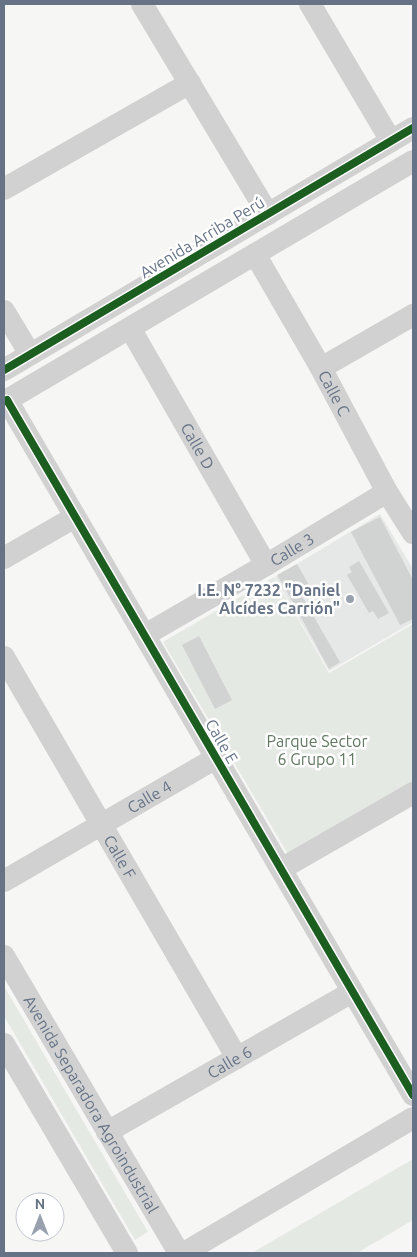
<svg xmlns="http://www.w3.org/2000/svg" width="417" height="1257" viewBox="0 0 417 1257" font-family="Ubuntu,sans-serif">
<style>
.built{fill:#e6e7e7}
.green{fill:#e5e9e3}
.building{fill:#d1d2d2}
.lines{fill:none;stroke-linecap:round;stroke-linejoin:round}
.minor{stroke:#d1d1d2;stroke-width:22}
.cycleway-casing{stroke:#fff;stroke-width:11}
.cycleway{stroke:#1b5e20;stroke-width:8}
.poi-dot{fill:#98a1ad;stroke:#fff;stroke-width:2}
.labels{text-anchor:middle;stroke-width:5;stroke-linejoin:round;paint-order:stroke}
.street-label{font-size:16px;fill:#667386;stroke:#fff}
.poi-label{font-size:16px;font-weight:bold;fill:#667386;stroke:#fff;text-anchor:end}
.park-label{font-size:16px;fill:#627861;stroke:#fff}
</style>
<rect width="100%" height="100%" fill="#f6f6f5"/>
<!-- built -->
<path class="built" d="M380 514 413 569V622L329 671 275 577Z"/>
<!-- green -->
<path class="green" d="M274 577 329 673 413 624V785L289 856 163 642Z
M4 986 148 1232 135 1240 4 1016Z
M413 1159V1220L357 1253H252Z"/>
<!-- building -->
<path class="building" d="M380 517 413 580V619L400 625 351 532Z
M359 561 389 613 378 619 373 611 369 613 347 575 352 572 349 567Z
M297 564 309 585 299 591 340 662 329 669 290 597 277 575Z
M199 636 232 700 215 709 182 645Z"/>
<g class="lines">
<!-- minor -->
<g class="minor">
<path d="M142 4 268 214"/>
<path d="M310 4 391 141"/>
<path d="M4 189 190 83"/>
<path id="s1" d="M255 254 321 368 387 492 413 533"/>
<path d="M4 311 30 354"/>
<path id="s2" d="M130 328 266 565"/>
<path d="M321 368 413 315"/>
<path d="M4 370 413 128"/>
<path d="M7 400 413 1095"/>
<path d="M4 402 413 161"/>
<path d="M4 558 75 517"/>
<path id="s3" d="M145 635 266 565 387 492"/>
<path id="s4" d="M4 657 237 1058"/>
<path d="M281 869 413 793"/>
<path id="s5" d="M4 881 216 758"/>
<path id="s6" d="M4 956 179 1253"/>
<path d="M4 1044 127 1253"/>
<path id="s7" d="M107 1132 352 992"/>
<path d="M184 1253 413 1118"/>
</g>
<defs>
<path id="cycleway" d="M4 370 413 128
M7 400 413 1095"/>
</defs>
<!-- cycleway casing -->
<use href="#cycleway" class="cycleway-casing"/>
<!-- cycleway -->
<use href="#cycleway" class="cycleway"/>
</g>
<!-- markers -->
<circle class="poi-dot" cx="350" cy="599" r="5"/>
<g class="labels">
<!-- street labels -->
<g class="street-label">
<text transform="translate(202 237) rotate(-31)" y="6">Avenida Arriba Perú</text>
<text dy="6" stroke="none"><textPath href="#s1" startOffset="160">Calle C</textPath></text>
<text dy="6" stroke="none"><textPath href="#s2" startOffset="136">Calle D</textPath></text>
<text dy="6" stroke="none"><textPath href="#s3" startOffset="170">Calle 3</textPath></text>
<text transform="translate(222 741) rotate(60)" y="6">Calle E</text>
<text dy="6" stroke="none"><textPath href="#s5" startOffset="168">Calle 4</textPath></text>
<text dy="6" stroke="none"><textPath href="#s4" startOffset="231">Calle F</textPath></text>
<text dy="6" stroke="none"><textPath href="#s7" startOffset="141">Calle 6</textPath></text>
<text dy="6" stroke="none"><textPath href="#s6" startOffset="172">Avenida Separadora Agroindustrial</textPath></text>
</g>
<!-- poi labels -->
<g class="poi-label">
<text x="340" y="596">I.E. N° 7232 "Daniel<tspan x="340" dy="18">Alcídes Carrión"</tspan></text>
</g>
<!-- park labels -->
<g class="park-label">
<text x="317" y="747">Parque Sector<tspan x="317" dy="18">6 Grupo 11</tspan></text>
</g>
</g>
<!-- border -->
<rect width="417" height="1257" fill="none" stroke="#667386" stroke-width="10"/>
<!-- north arrow -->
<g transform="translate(40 1217)"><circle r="24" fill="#ffffff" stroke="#c2c7cf"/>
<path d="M0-4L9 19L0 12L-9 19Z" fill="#98a1ad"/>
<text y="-8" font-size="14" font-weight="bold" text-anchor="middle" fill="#667386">N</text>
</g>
</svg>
